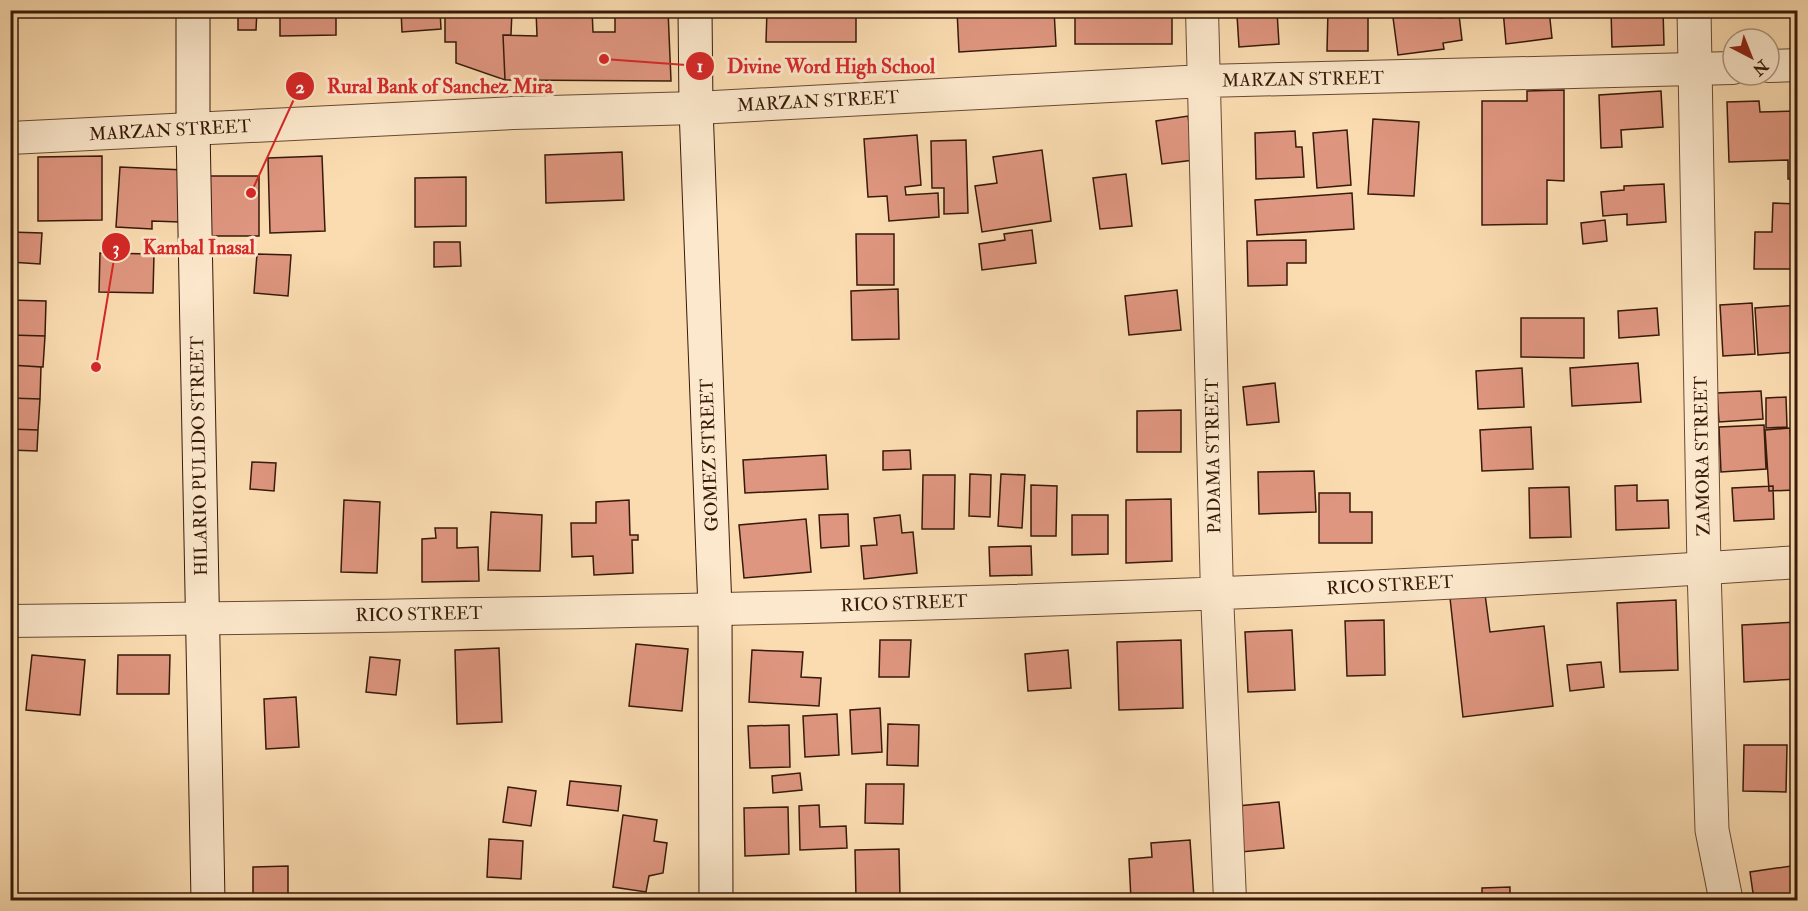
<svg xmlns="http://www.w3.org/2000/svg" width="1808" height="911" viewBox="0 0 1808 911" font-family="'IM FELL Double Pica',serif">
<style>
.building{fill:#df9680;stroke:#371a09;stroke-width:1.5}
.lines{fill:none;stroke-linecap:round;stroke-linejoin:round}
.minor-casing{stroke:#684a33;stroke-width:34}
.tertiary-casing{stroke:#684a33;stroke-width:35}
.secondary-casing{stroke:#371a09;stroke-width:35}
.minor{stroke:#fce8cc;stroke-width:32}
.tertiary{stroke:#fce8cc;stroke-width:33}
.secondary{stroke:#fce8cc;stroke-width:33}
.labels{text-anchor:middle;stroke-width:6;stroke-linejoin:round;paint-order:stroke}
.street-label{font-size:18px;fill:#371a09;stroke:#fce8cc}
.leader{fill:none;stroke:#d62828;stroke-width:2}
.callout-dot{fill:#d62828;stroke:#fce8cc;stroke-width:2}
.mark-label{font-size:18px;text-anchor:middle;font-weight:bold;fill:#fff}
.callout-label{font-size:20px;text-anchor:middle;font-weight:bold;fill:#d62828;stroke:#fce8cc;stroke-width:6;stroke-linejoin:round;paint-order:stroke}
</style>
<rect width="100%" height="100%" fill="#fbdcb1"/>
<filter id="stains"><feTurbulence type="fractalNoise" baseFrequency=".00333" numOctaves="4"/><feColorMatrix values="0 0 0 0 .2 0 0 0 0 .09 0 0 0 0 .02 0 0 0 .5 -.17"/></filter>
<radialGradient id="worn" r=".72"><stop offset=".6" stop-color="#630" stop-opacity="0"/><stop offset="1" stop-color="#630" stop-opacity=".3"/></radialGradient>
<!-- building -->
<path class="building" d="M238 10H257L256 30H238Z
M280 10H336V35L280 36Z
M401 10H440L441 29 402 32Z
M445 10H512L511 35H503L505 80 456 63V42H445Z
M536 10H592L593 32H615V10H668L671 81 505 80 503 35 537 36Z
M767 10H856V42H766Z
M957 10H1054L1056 46 959 52Z
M1075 10H1172V44H1075Z
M1328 10H1368V51H1327Z
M1392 10H1439L1440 18 1459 15 1462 40 1443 43 1444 49 1398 55Z
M1503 10H1549L1552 38 1506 44Z
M1611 10H1663L1664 45 1612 47Z
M1277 11 1279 44 1239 47 1237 15Z
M1564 90V181L1547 180V224L1482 225V101H1527V91Z
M1661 91 1663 127 1621 130 1622 147 1601 148 1599 95Z
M1759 101 1760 112 1797 111 1798 179H1788V160L1729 162 1727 102Z
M1188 116 1194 160 1162 164 1156 121Z
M1373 119 1419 122 1414 196 1368 194Z
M1347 130 1351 185 1317 188 1313 133Z
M1295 131 1296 147H1302L1304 177 1256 179 1255 133Z
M917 135 921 185 905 187 906 195 938 193 939 217 889 221 887 196 868 197 864 139Z
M966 140 968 213 944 214V188H932L931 141Z
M1042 150 1051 221 982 232 975 186 997 183 993 157Z
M622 152 624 200 546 203 545 155Z
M102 156V220L38 221V157Z
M322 156 325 231 270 233 268 158Z
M120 167 184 170 180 222 152 221V229L116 227Z
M1126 174 1132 226 1100 229 1093 178Z
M209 176H259V236H209Z
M466 177V226L415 227V178Z
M1664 184 1666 222 1627 225V214L1603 216 1601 192 1624 190V186Z
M1352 193 1354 229 1257 235 1255 200Z
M1773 203 1798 204V269H1754L1755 232H1772Z
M1605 220 1607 241 1583 244 1581 223Z
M1032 230 1036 263 982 270 979 244 1005 240 1004 234Z
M10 232 42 233 40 264 10 262Z
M856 234H894V285H857Z
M1306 240V263H1287V285L1248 286 1247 241Z
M434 242H460L461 266 434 267Z
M100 253 154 254 153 293 99 292Z
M257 254 291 255 288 296 254 293Z
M898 289 899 339 852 340 851 291Z
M1177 290 1181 330 1129 335 1125 296Z
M10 300 46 301 45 336 10 335Z
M1752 303 1755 354 1723 356 1720 305Z
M1798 305V352L1758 355 1755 308Z
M1657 308 1659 335 1619 338 1618 311Z
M1521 318H1584V358L1521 357Z
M10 335 45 336 43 367 10 365Z
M1638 363 1641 402 1572 406 1570 368Z
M10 365 41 367 40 399 10 398Z
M1522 368 1524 407 1478 409 1476 371Z
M1275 383 1279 422 1247 425 1243 387Z
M1761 391 1763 419 1719 422 1717 393Z
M1786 397 1787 427 1766 428V398Z
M10 398 40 399 38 430 10 429Z
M1793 403H1798V431H1793Z
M1181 410V452H1137V411Z
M1764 425 1766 469 1721 472 1719 427Z
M1531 427 1533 469 1482 471 1480 430Z
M1790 428 1794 490 1769 491 1765 430Z
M10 429 38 430 37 451 10 450Z
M910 450 911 469 883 470V451Z
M826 455 828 489 745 493 743 460Z
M252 462 276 463 274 491 250 489Z
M1314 471 1316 512 1259 514 1258 472Z
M970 474 991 475 990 517 969 516Z
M1001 474 1025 475 1022 528 998 526Z
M923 475H955L954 529H922Z
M1031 485 1057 486 1056 536H1031Z
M1637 485V501L1668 500 1669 528 1616 530 1615 486Z
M1773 486 1774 519 1734 521 1732 488Z
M1569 487 1571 537 1530 538 1529 488Z
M1319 493H1350V512H1372V543H1319Z
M1171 499 1172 561 1126 563V500Z
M344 500 380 502 377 573 341 572Z
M629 500 630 535H638V540H632L633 573 594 575 593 556 572 557 571 523H596V502Z
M491 512 542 515 540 571 488 570Z
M848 514 849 546 821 548 819 515Z
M900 515 902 533 913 532 917 573 864 579 861 546 877 545 874 518Z
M1072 515H1108V554L1072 555Z
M806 519 811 572 744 578 739 525Z
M435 528H457V548L478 547 479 581 422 582V539L436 538Z
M1031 546 1032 575 990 576 989 547Z
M1485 594 1490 632 1544 626 1553 706 1463 717 1450 598Z
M1676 600 1678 670 1620 672 1617 603Z
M1384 620 1385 675 1347 676 1345 621Z
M1798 622V679L1744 682 1742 625Z
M1292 630 1295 690 1248 692 1245 632Z
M880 640H911L909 677H879Z
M1181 640 1183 708 1119 710 1117 642Z
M636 644 688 649 682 711 629 706Z
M499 648 502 722 457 724 455 650Z
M752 650 803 652 801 677 821 678 819 706 749 702Z
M1068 650 1071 688 1028 691 1025 654Z
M32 655 85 660 80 715 26 710Z
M118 655H170L169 694H117Z
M370 657 400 660 396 695 366 692Z
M1601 662 1604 687 1570 691 1567 665Z
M296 697 299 747 266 749 264 699Z
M880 708 882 752 852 754 850 710Z
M837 714 839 755 805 757 803 716Z
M888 724 919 725 918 766 887 765Z
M789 725 790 767 750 768 748 726Z
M1744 745H1787L1786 792 1743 791Z
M800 773 802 790 773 793 772 776Z
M570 781 621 786 618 811 567 805Z
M866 784H904L903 824 865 823Z
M508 787 536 791 531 826 503 822Z
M1279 802 1284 848 1241 852 1237 806Z
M819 805 820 827 846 826 847 848 800 850 799 806Z
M788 807 789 854 745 856 744 808Z
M623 815 657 820 654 841 667 843 663 873 649 876 646 892 613 887Z
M489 839 523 841 521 879 487 877Z
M1190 840 1194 898 1131 900 1129 859 1152 857 1151 843Z
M899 849 900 897 856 898 855 850Z
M288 866V900H253V867Z
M1791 866 1796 900H1754L1750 872Z
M1510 887V900H1482V888Z"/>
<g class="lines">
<defs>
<path id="minor" d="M1202 10 1217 594 1230 900
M1769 66 1798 65
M10 138 513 113 696 108 1204 81 1733 68
M10 621C606 614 1203 603 1798 562"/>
<path id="tertiary" d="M1694 10 1704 569 1712 830 1726 900"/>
<path id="secondary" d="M193 10V129L208 900
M695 10 696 108 715 609 716 900"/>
</defs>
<!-- minor casing -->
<use href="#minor" class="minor-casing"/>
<!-- tertiary casing -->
<use href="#tertiary" class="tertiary-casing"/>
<!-- secondary casing -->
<use href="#secondary" class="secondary-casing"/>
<!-- minor -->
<use href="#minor" class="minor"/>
<!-- tertiary -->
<use href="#tertiary" class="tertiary"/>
<!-- secondary -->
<use href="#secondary" class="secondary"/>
</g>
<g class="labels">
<!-- street labels -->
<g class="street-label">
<text transform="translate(1303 79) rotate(-1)" y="6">MARZAN STREET</text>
<text transform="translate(818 101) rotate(-3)" y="6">MARZAN STREET</text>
<text transform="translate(170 130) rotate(-3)" y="6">MARZAN STREET</text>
<text transform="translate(709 455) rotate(-92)" y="6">GOMEZ STREET</text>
<text transform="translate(199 456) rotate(-91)" y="6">HILARIO PULIDO STREET</text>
<text transform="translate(1213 456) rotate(-91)" y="6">PADAMA STREET</text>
<text transform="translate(1702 456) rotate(-91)" y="6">ZAMORA STREET</text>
<text transform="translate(1390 585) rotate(-3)" y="6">RICO STREET</text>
<text transform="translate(904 603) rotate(-2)" y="6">RICO STREET</text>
<text transform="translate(419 614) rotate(-1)" y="6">RICO STREET</text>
</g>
</g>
<!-- callouts -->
<path class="leader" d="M604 59L700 66M251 193L300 86M96 367L116 247"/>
<g class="callout-dot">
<circle cx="604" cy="59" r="6"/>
<circle cx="251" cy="193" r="6"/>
<circle cx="96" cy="367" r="6"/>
<circle cx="700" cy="66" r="15"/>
<circle cx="300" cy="86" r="15"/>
<circle cx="116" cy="247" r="15"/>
</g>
<g class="mark-label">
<text x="700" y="72">1</text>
<text x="300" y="93">2</text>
<text x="116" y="254">3</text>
</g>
<g class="callout-label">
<text x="831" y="73">Divine Word High School</text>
<text x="440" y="93">Rural Bank of Sanchez Mira</text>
<text x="199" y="254">Kambal Inasal</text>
</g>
<!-- margin -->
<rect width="1808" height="911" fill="none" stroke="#fbdcb1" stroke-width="36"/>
<rect x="12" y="12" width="1784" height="887" fill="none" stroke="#371a09" stroke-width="3"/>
<rect x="18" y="18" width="1772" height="875" fill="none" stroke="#371a09" stroke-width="1.5"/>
<!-- north arrow -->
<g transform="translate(1751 57) rotate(138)"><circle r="28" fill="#fce8cc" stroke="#ad967e" stroke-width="1.5"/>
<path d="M0-4.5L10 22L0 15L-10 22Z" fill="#8f2418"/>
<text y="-9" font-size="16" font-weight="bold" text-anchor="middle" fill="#371a09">N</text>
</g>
<rect width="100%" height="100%" filter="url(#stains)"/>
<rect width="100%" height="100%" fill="url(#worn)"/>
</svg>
